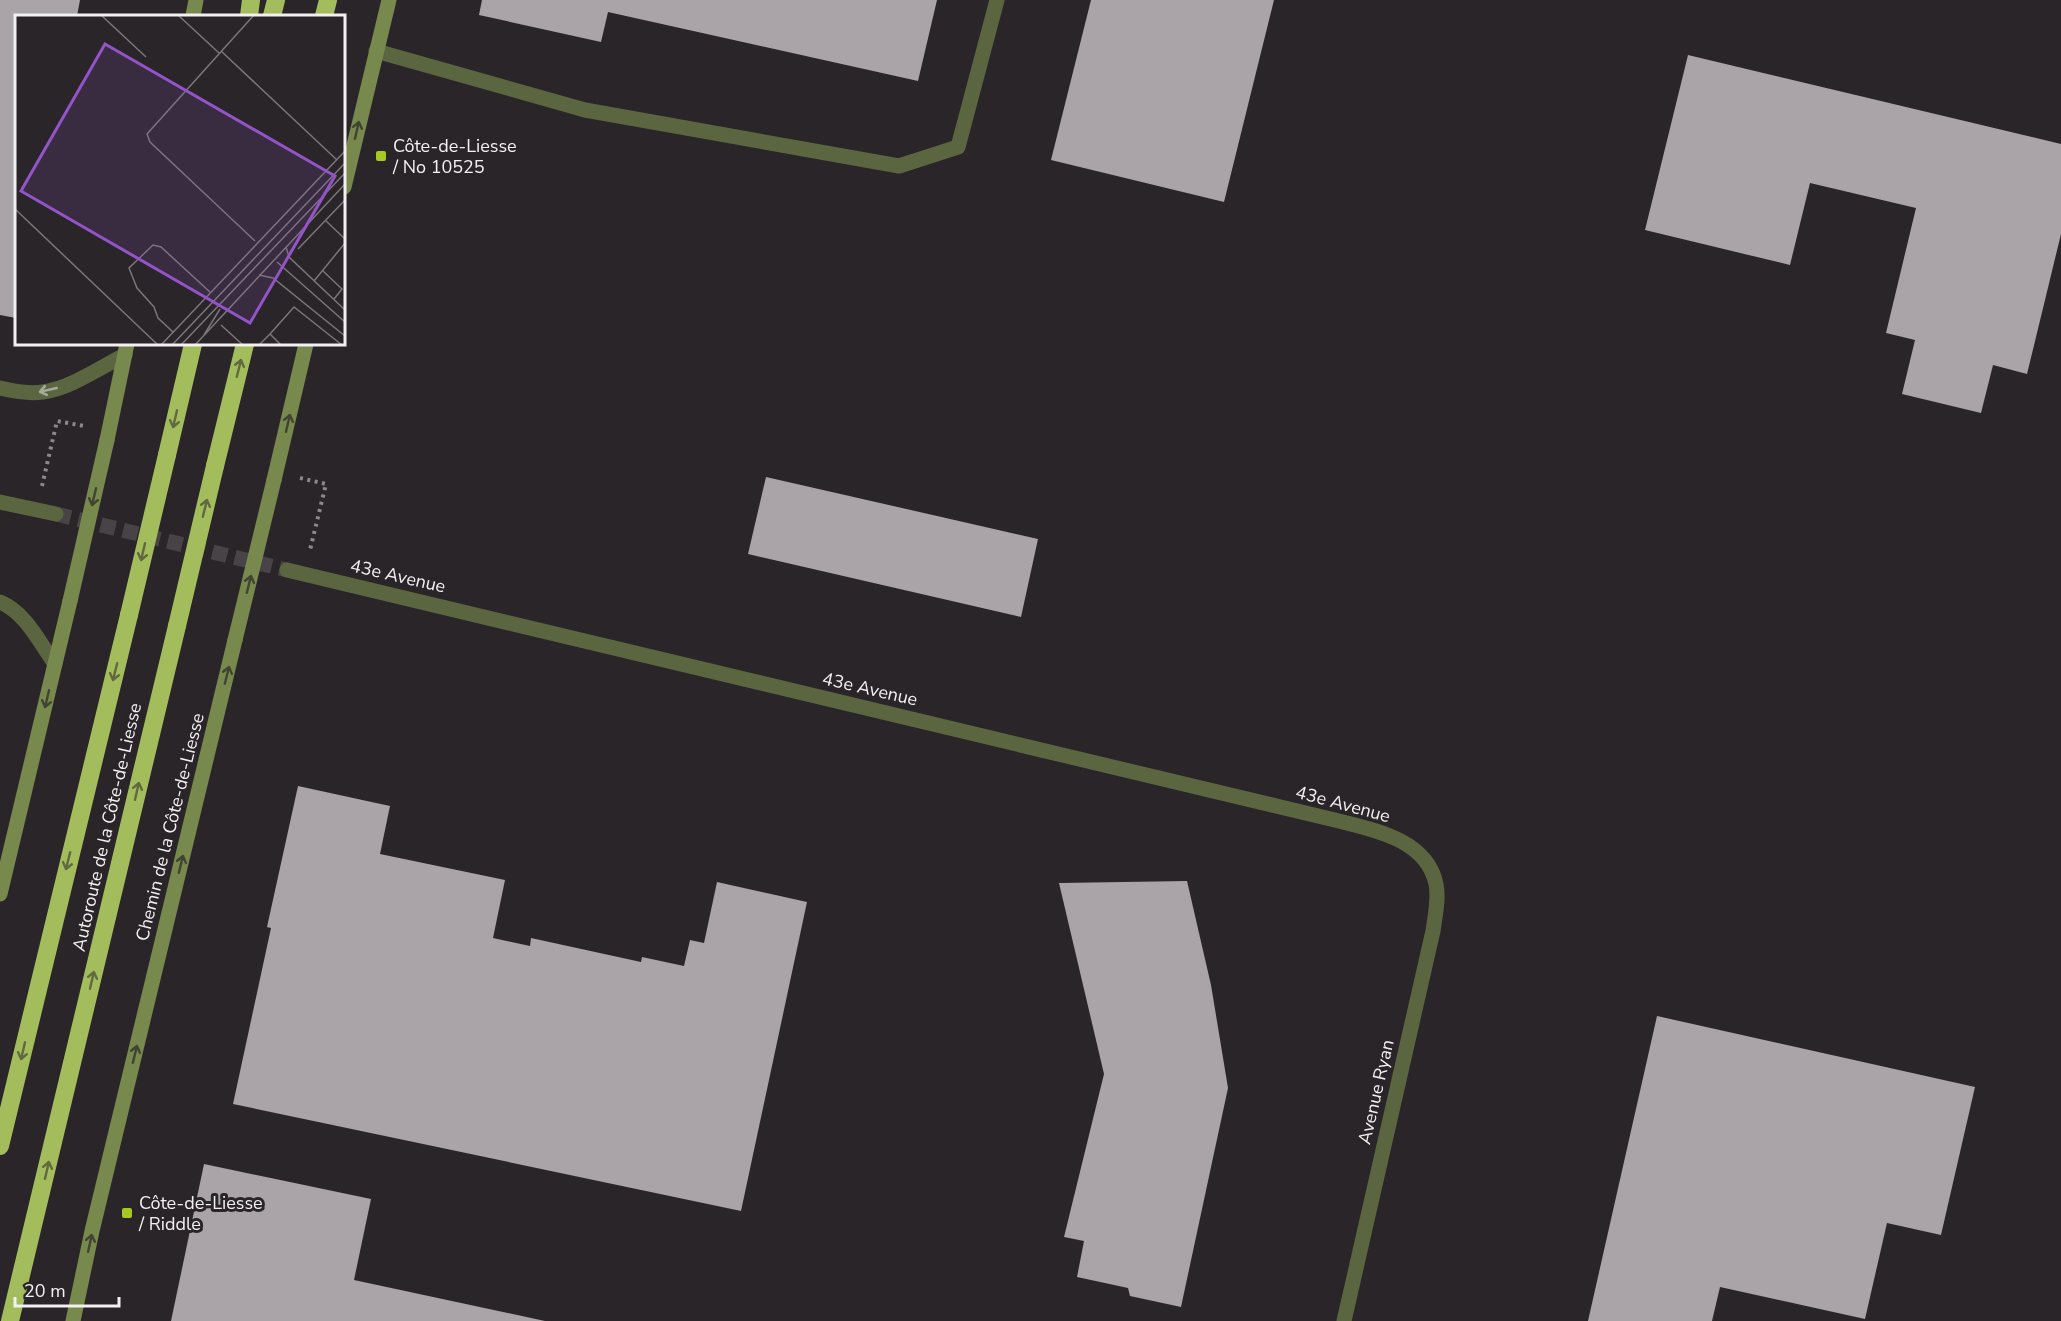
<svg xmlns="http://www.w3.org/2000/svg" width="2061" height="1321" viewBox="0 0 2061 1321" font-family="'Nunito Sans',sans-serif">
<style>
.building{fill:#aaa4a8}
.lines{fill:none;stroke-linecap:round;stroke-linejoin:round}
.minor-tunnel{stroke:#484346;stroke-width:15;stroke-dasharray:15 8;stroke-linecap:butt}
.path{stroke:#8c888b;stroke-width:4;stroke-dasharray:3 4.5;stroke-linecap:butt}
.service{stroke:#5b6641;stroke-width:15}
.minor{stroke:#5b6641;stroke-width:15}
.secondary{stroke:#78894d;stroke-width:15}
.motorway{stroke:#a3bd5d;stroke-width:18}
.secondary-bridge{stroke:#78894d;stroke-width:15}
.motorway-bridge{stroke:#a3bd5d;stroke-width:18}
.oneway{stroke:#414333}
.oneway2{stroke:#606940}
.oneway3{stroke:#a7ab9a}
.poi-dot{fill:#a5c823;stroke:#2a2528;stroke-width:2}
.labels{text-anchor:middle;stroke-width:6;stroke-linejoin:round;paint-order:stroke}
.poi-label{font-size:18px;fill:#f3f0f2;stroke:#2a2528;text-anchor:start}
.street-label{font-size:18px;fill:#f3f0f2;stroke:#2a2528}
.inset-road{fill:none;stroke:#7a7679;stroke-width:1.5}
.view{fill:#9353c9;fill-opacity:0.15;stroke:#9353c9;stroke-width:3}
.inset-edge{fill:none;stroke:#f3f0f2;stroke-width:3}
</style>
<rect width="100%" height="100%" fill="#2a2528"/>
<!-- building -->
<path class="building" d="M0 0H80L77 16H16V318L0 315Z
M482 0H937L918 81 608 12 601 42 479 15Z
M1091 0H1274L1224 202 1051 160Z
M1688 55 2061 144V234L2027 374 1993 365 1981 413 1902 394 1915 340 1886 333 1916 208 1810 183 1790 265 1645 230Z
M766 477 1038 539 1021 617 748 554Z
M298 786 390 806 380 854 505 880 493 938 530 946 531 938 641 962 642 957 684 966 690 940 704 943 717 882 807 902 741 1211 233 1104 271 928 267 927Z
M1187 881 1211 985 1228 1088 1181 1307 1130 1296 1128 1288 1077 1277 1084 1241 1064 1237 1104 1074 1059 883Z
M1657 1016 1975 1087 1941 1235 1887 1223 1865 1319 1720 1287 1712 1321H1588Z
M204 1164 371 1199 354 1280 545 1321H171Z"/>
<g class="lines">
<!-- minor-tunnel -->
<path class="minor-tunnel" d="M56 514 287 570"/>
<!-- path -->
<path class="path" d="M300 478 326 484 310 550
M42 486 57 421 84 426"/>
<!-- service -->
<path class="service" d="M376 51 585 110 899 166 958 147 997 0"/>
<!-- minor -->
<path class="minor" d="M0 388C14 391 28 394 43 392 71 388 99 368 125 355
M0 502 56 514
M287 570 1339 821C1375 830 1427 840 1436 884 1439 899 1435 916 1433 931L1344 1321
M0 602C26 613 39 642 55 664"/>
<!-- secondary -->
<path class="secondary" d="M193 16 196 0
M344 187 389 0
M107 440 127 344
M274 480 306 344
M0 894 70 601
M73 1321 92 1231 235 640"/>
<!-- motorway -->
<path class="motorway" d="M249 16 251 0
M272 16 276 0
M324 16 328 0
M167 455 193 344
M215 466 245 344
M0 1146 129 615
M10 1321 177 626"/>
<!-- secondary-bridge -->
<path class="secondary-bridge" d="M70 601 107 440
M235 640 274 480"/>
<!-- motorway-bridge -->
<path class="motorway-bridge" d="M129 615 167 455
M177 626 215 466"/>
</g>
<!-- one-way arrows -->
<defs><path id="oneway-shaft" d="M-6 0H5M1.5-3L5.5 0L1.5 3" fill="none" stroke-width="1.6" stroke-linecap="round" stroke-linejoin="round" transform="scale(1.5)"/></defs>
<g class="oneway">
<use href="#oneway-shaft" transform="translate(357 130) rotate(-77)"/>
<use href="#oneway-shaft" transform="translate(288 423) rotate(-77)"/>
<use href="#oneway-shaft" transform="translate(94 497) rotate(103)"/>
<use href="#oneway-shaft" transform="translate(249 584) rotate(-76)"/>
<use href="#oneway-shaft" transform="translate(227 675) rotate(-76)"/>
<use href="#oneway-shaft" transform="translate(47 699) rotate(103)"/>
<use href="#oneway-shaft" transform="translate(181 864) rotate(-76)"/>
<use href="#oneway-shaft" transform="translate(135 1054) rotate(-76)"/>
<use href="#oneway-shaft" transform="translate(90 1243) rotate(-78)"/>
</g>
<g class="oneway2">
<use href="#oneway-shaft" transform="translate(239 368) rotate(-76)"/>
<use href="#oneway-shaft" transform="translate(175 419) rotate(103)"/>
<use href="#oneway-shaft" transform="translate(205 508) rotate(-76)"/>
<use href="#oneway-shaft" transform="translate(143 552) rotate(103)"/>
<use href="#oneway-shaft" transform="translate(115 672) rotate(104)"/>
<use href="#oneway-shaft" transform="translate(137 791) rotate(-77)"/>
<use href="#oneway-shaft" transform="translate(68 861) rotate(104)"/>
<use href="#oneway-shaft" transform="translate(92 980) rotate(-77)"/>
<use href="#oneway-shaft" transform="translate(23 1051) rotate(103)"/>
<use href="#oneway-shaft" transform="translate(47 1170) rotate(-77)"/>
</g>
<use class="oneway3" href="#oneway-shaft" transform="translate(48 390) rotate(167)"/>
<!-- markers -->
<g class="poi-dot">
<rect x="375" y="150" width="12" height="12" rx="3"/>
<rect x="121" y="1207" width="12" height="12" rx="3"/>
</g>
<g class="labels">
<!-- poi labels -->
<g class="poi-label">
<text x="393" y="152">Côte-de-Liesse<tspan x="393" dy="21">/ No 10525</tspan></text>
<text x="139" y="1209">Côte-de-Liesse<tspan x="139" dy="21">/ Riddle</tspan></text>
</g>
<!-- street labels -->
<g class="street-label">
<text transform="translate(398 576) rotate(13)" y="6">43e Avenue</text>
<text transform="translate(870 689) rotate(13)" y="6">43e Avenue</text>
<text transform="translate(1343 804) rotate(15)" y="6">43e Avenue</text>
<text transform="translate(107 827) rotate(-77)" y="6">Autoroute de la Côte-de-Liesse</text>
<text transform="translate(170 827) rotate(-76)" y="6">Chemin de la Côte-de-Liesse</text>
<text transform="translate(1376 1092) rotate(-77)" y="6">Avenue Ryan</text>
</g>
</g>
<!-- overview -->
<g transform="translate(15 15)">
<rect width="330" height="330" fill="#2a2528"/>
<path class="inset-road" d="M86 0 131 42M163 0 204 38M239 0 132 119 135 127 240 226M206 36 322 145M0 194 143 330M310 205 330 224M271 232 274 242 330 295M283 234 330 185M262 247 330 307M308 256 327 274 319 284M244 260 258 263 330 321M299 266 330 228M206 310 228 330M158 317 143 303 139 292 122 273 114 253 138 230 146 232 196 278M255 319 279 292 327 330M189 320 205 294M146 330 330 136M157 330 330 148M166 330 330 158M180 330 330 169M244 330 255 319 266 330"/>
<path class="view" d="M90 29 320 161 235 308 6 176Z"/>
<rect width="330" height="330" class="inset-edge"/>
</g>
<!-- scale -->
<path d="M15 1297v9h104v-9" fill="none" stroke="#f3f0f2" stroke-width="3"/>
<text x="24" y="1297" font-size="18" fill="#f3f0f2" stroke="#2a2528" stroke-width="4.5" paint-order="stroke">20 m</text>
</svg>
